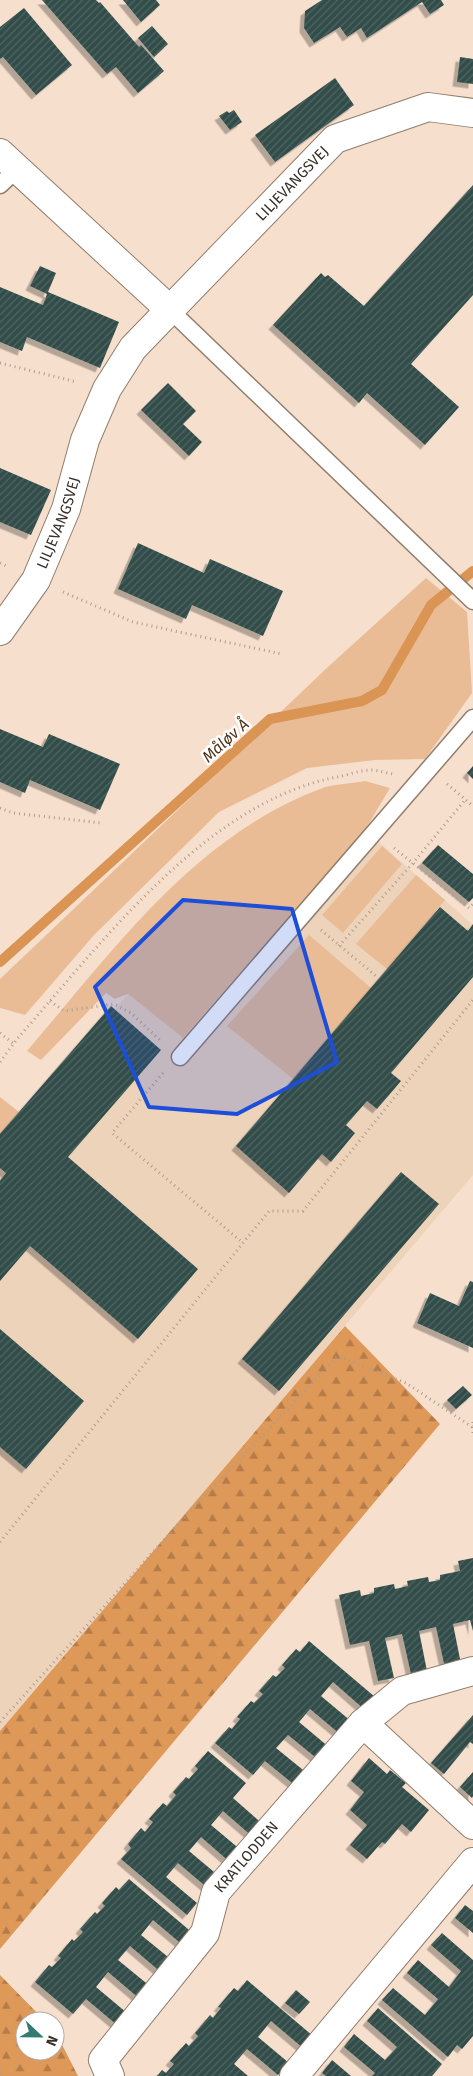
<svg xmlns="http://www.w3.org/2000/svg" width="473" height="2076" viewBox="0 0 473 2076" font-family="'Fira Sans',sans-serif">
<style>
.built{fill:#eed3bb}
.grass{fill:#e9bc95}
.forest{fill:url(#forest-firs)}
.lines{fill:none;stroke-linecap:round;stroke-linejoin:round}
.stream{stroke:#da9454;stroke-width:10}
.building{fill:url(#building-hatch);filter:url(#shadow)}
.lane-casing{stroke:#927e6d;stroke-width:19}
.street-casing{stroke:#927e6d;stroke-width:30}
.path{stroke:#ae9d8f;stroke-width:3;stroke-dasharray:1 4;stroke-linecap:butt}
.lane{stroke:#fff;stroke-width:16}
.street{stroke:#fff;stroke-width:28}
.marked{fill:#1d4ed8;fill-opacity:0.2;stroke:#1d4ed8;stroke-width:4;stroke-linejoin:round}
.labels{text-anchor:middle;stroke-width:5;stroke-linejoin:round;paint-order:stroke}
.street-label{font-size:15px;fill:#393029;stroke:#fff}
.water-label{font-size:16px;font-style:italic;fill:#503318;stroke:#fff}
</style>
<defs>
<pattern id="forest-firs" width="22" height="20" patternUnits="userSpaceOnUse" patternTransform="scale(1.25)"><rect width="22" height="20" fill="#de9858"/><path d="M5 1l3.5 6h-7zM16 11l3.5 6h-7z" fill="#b57c49"/></pattern>
<pattern id="building-hatch" width="6" height="6" patternUnits="userSpaceOnUse" patternTransform="scale(1.25)"><rect width="6" height="6" fill="#324e4a"/><path d="M-1 1l2-2M0 6l6-6M5 7l2-2" fill="none" stroke="#4f6561"/></pattern>
<filter id="shadow"><feDropShadow dx="-4.5" dy="4.5" stdDeviation="0" flood-color="#0004"/></filter>
</defs>
<rect width="100%" height="100%" fill="#f6dfcd"/>
<!-- built -->
<path class="built" d="M365 830 473 925V1175L0 1731V1140L128 994 183 1038Z"/>
<!-- grass -->
<path class="grass" d="M426 578 467 612 472 693 425 759 375 760 307 768 219 812 94 935 25 1015 0 1008V979L329 666Z
M365 781 390 788 365 830 183 1038 128 994 115 999 106 993 41 1060 27 1051C112 952 193 837 320 789 333 784 350 784 365 781Z
M382 846 402 864 343 933 322 915Z
M416 875 445 900 387 969 356 944Z
M309 935 371 988 293 1079 227 1026Z
M0 1097 19 1112 0 1134Z"/>
<!-- forest -->
<path class="forest" d="M345 1326 440 1424 0 1949V1731Z
M0 1975 45 2021H25V2051H55V2031L78 2076H0Z"/>
<g class="lines">
<!-- stream -->
<path class="stream" d="M0 962 270 719 362 701 382 690 431 605 473 571"/>
</g>
<!-- building -->
<path class="building" d="M42 0H96L99 3 100 2 139 47 141 45 164 71 138 93 116 67 107 74Z
M123 0H156L160 5 141 22Z
M322 0H441L444 5 430 14 422 2 367 38 361 28 347 37 340 27 314 43 304 28 305 11Z
M24 8 72 65 36 95 3 57 0 59V27Z
M152 26 168 44 154 57 138 38Z
M460 57 473 59V84L457 82Z
M335 78 354 105 275 162 255 135Z
M234 110 242 122 230 130 219 116 227 111 229 113Z
M473 185V295L411 364 459 407 425 445 367 393 359 403 273 325 321 273 325 277 328 275 364 306Z
M40 266 56 273 48 292 119 322 100 368 27 337 22 351 0 342V287L43 305 47 294 30 286Z
M168 383 196 411 183 424 202 442 189 456 141 410Z
M0 468 51 490 31 535 0 522Z
M138 543 204 573 210 559 283 591 263 636 192 605 186 619 118 589Z
M0 729 43 747 49 734 120 764 100 810 30 780 25 793 0 782Z
M473 766V779L467 773Z
M438 845 473 874V898L469 902 422 863Z
M440 907 468 931 473 924V977L391 1073 401 1081 377 1109 367 1101 346 1125 355 1133 331 1162 322 1154 289 1193 236 1146Z
M111 1006 161 1050 68 1157 198 1269 138 1339 30 1246 0 1281V1181L6 1173 0 1168V1134Z
M401 1172 439 1204 279 1391 242 1359Z
M470 1281 473 1282V1348L417 1323 430 1293 459 1306Z
M0 1329 84 1401 26 1469 0 1447Z
M463 1386 472 1395 456 1409 447 1400Z
M473 1558V1631L470 1620 453 1624 461 1664 445 1668 436 1627 419 1631 427 1671 411 1674 402 1634 385 1638 394 1678 378 1681 369 1641 350 1645 339 1595 360 1590 361 1596 374 1593V1588L394 1584 395 1589 408 1586 407 1581 428 1577 429 1582 440 1580V1575L460 1571 458 1561Z
M309 1641 375 1697 365 1710 333 1682 321 1696 352 1722 341 1735 310 1709 299 1722 330 1748 320 1761 288 1735 276 1748 308 1774 297 1787 265 1761 253 1775 215 1743 229 1727 232 1729 240 1719 237 1717 251 1701 254 1703 263 1694 259 1691 273 1675 276 1677 285 1668 282 1665 296 1649 300 1652Z
M473 1715V1744L470 1742 444 1774 431 1763Z
M208 1751 246 1783 233 1798 265 1826 254 1838 223 1811 211 1825 242 1851 232 1864 201 1837 189 1851 220 1877 210 1890 178 1863 166 1877 197 1903 187 1915 121 1859 131 1848 128 1844 141 1828 145 1832 153 1822 149 1819 163 1803 167 1806 176 1795 173 1792 186 1777 189 1779 198 1769 195 1766Z
M369 1758 387 1774 390 1770 406 1783 402 1787 429 1810 411 1832 402 1824 385 1844 382 1842 367 1859 350 1845 367 1825 350 1810 364 1792 351 1781Z
M473 1772V1796L472 1798 460 1787Z
M129 1879 195 1935 185 1947 153 1920 141 1935 173 1961 163 1974 130 1946 118 1960 151 1987 141 2000 108 1972 96 1987 127 2013 117 2025 86 1999 73 2014 35 1982 49 1965 52 1967 61 1958 58 1956 72 1939 74 1941 83 1932 80 1929 95 1912 97 1914 105 1906 102 1903 116 1887 119 1890Z
M465 1905 473 1911V1933L455 1918Z
M442 1933 473 1960V2036L462 2049 457 2045 448 2057 382 2000 393 1988 425 2015 438 1999 407 1973 418 1960 449 1987 461 1971 431 1945Z
M247 1980 313 2036 303 2048 271 2021 258 2037 289 2063 278 2075 247 2049 234 2064 248 2076H157L162 2070 166 2073 174 2064 170 2061 186 2043 189 2046 198 2036 195 2033 210 2015 213 2018 221 2008 218 2007 234 1988 238 1991Z
M296 1990 310 2002 299 2014 285 2003Z
M378 2008 442 2064 432 2076H372L375 2073 344 2047 354 2034 385 2060 397 2047 367 2021Z
M332 2060 351 2076H326L322 2073Z"/>
<g class="lines">
<defs>
<path id="lane" d="M0 185 17 169
M169 309 473 601
M180 1057 473 718"/>
<g id="street">
<path d="M0 153 169 309"/>
<path id="s1" d="M0 631 36 580 66 509 85 440 107 389 133 348 335 139 428 107 473 113"/>
<path d="M363 1723 473 1825"/>
<path id="s2" d="M110 2076 103 2060 205 1933 216 1892 363 1723 402 1691 473 1671"/>
<path d="M294 2076 473 1862"/>
</g>
</defs>
<!-- lane casing -->
<use href="#lane" class="lane-casing"/>
<!-- street casing -->
<use href="#street" class="street-casing"/>
<!-- path -->
<path class="path" d="M0 363 77 382
M0 563 9 567
M63 592 133 622 282 654
M447 784 473 806
M0 808 13 813 101 823
M394 848 469 908 473 904
M321 930 376 976
M339 946 413 863 465 800
M50 1001 64 1011 114 1004 131 1013 162 1042
M0 1033 14 1044
M0 1062 17 1039C101 944 206 802 337 777 348 775 360 770 371 770 378 770 386 773 393 774
M163 1073 112 1133 242 1242
M473 1422V1435
M0 1542 269 1211H303L473 1000
M0 1722 181 1521 338 1356 406 1383 472 1427
M0 2073 4 2076"/>
<!-- lane -->
<use href="#lane" class="lane"/>
<!-- street -->
<use href="#street" class="street"/>
</g>
<!-- marked area -->
<path class="marked" d="M183 900 292 909 337 1062 237 1114 149 1107 95 987Z"/>
<g class="labels">
<!-- street labels -->
<g class="street-label">
<text dy="5" stroke="none"><textPath href="#s1" startOffset="544">LILJEVANGSVEJ</textPath></text>
<text dy="5" stroke="none"><textPath href="#s1" startOffset="124">LILJEVANGSVEJ</textPath></text>
<text dy="5" stroke="none"><textPath href="#s2" startOffset="269">KRATLODDEN</textPath></text>
</g>
<!-- water labels -->
<g class="water-label">
<text transform="translate(225 740) rotate(-42)" y="6">Måløv Å</text>
</g>
</g>
<!-- north arrow -->
<g transform="translate(40 2036) rotate(112)"><circle r="24" fill="#ffffff" stroke="#b0aca9"/>
<path d="M0-4L9 19L0 12L-9 19Z" fill="#337a71"/>
<text y="-8" font-size="14" font-weight="bold" text-anchor="middle" fill="#393029">N</text>
</g>
</svg>
